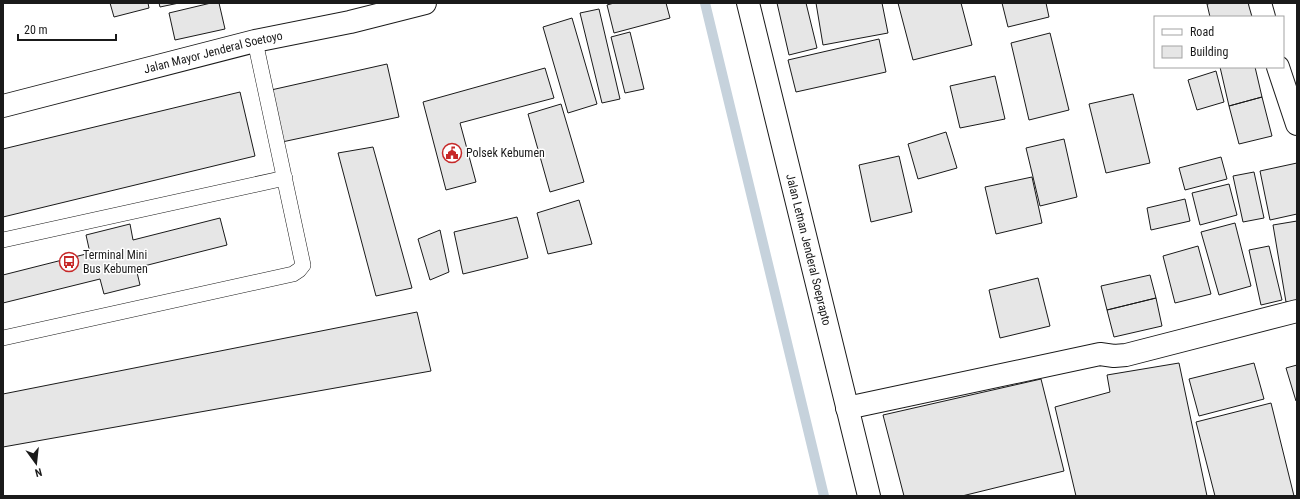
<svg xmlns="http://www.w3.org/2000/svg" width="1300" height="499" viewBox="0 0 1300 499" font-family="'Roboto Condensed',sans-serif">
<style>
.lines{fill:none;stroke-linecap:round;stroke-linejoin:round}
.stream{stroke:#c6d2dc;stroke-width:10}
.building{fill:#e6e6e6;stroke:#1a1a1a}
.service-casing{stroke:#1a1a1a;stroke-width:16}
.minor-casing{stroke:#1a1a1a;stroke-width:24}
.secondary-casing{stroke:#1a1a1a;stroke-width:24}
.service{stroke:#fff;stroke-width:15}
.minor{stroke:#fff;stroke-width:22}
.secondary{stroke:#fff;stroke-width:22}
.labels{text-anchor:middle;stroke-width:3;stroke-linejoin:round;paint-order:stroke}
.street-label{font-size:12px;fill:#1a1a1a;stroke:#fff}
.poi-label{font-size:12px;fill:#1a1a1a;stroke:#fff;text-anchor:start}
</style>
<rect width="100%" height="100%" fill="#fff"/>
<g class="lines">
<!-- stream -->
<path class="stream" d="M705 3 824 496"/>
</g>
<!-- building -->
<path class="building" d="M110 3H148L149 8 114 17Z
M159 3H179L160 7Z
M211 3H219L225 29 175 40 169 13Z
M614 3H666L670 18 614 33 607 5Z
M777 3H806L817 48 789 55Z
M816 3H882L888 33 823 45Z
M898 3H961L972 45 913 60Z
M1002 3H1046L1049 17 1008 27Z
M1212 3H1250L1253 17H1210L1207 4Z
M599 9 620 99 602 103 580 13Z
M572 18 597 104 568 113 543 27Z
M630 32 644 89 625 93 611 37Z
M1050 33 1069 110 1029 120 1011 43Z
M879 39 886 72 796 92 788 60Z
M387 64 399 117 282 142 271 90Z
M1220 67H1255L1262 97 1229 106Z
M545 68 554 98 460 123 476 182 446 190 423 102Z
M1216 71 1224 102 1197 110 1188 80Z
M995 76 1005 119 960 128 950 86Z
M240 92 255 156 3 217V149Z
M1133 94 1150 163 1106 173 1089 104Z
M1262 97 1272 136 1239 144 1229 106Z
M561 104 584 182 550 192 528 114Z
M946 132 957 168 918 179 908 144Z
M1064 139 1077 197 1040 206 1026 148Z
M373 147 412 288 376 296 338 153Z
M899 156 912 212 871 222 859 165Z
M1221 157 1227 179 1185 190 1179 168Z
M1297 163V214L1270 220 1260 171Z
M1254 172 1264 218 1243 222 1233 176Z
M1032 177 1042 223 996 234 985 187Z
M1229 184 1237 215 1200 225 1192 193Z
M1185 199 1190 221 1151 230 1147 208Z
M579 200 592 244 548 254 537 213Z
M517 217 528 258 463 274 454 232Z
M220 218 227 245 136 268 140 285 104 294 100 279 3 303V275L90 253 86 235 130 224 133 240Z
M1297 221V301L1286 302 1273 225Z
M1235 223 1251 286 1219 295 1201 232Z
M440 230 449 272 430 280 418 239Z
M1198 246 1211 294 1175 303 1163 256Z
M1269 246 1282 300 1261 305 1249 250Z
M1150 275 1156 298 1107 310 1101 286Z
M1038 278 1050 326 1000 338 989 290Z
M1156 298 1162 326 1114 337 1107 310Z
M417 312 431 371 3 447V394Z
M1179 363 1207 496H1076L1055 407 1110 392 1107 375Z
M1254 363 1264 399 1199 416 1189 379Z
M1297 365V401H1296L1286 368Z
M1041 379 1064 471 962 496H904L883 415Z
M1271 403 1294 496H1215L1196 422Z"/>
<g class="lines">
<defs>
<path id="service" d="M3 240 285 178
M3 338 293 274 299 270 303 265 255 41"/>
<g id="minor">
<path id="s1" d="M748 3 869 496"/>
<path d="M1260 3 1264 17"/>
<path d="M1278 67 1297 124"/>
<path d="M847 408 1100 354 1114 356 1126 355 1297 311"/>
</g>
<g id="secondary">
<path id="s2" d="M3 106 255 41 350 22 425 3"/>
</g>
</defs>
<!-- service casing -->
<use href="#service" class="service-casing"/>
<!-- minor casing -->
<use href="#minor" class="minor-casing"/>
<!-- secondary casing -->
<use href="#secondary" class="secondary-casing"/>
<!-- service -->
<use href="#service" class="service"/>
<!-- minor -->
<use href="#minor" class="minor"/>
<!-- secondary -->
<use href="#secondary" class="secondary"/>
</g>
<!-- icons -->
<defs>
<symbol id="civic-ring" viewBox="-11 -11 22 22"><circle r="9.5" fill="#fff" stroke="#c62828" stroke-width="1.5"/><path d="M-.6-6.5H3V-4.5H.6V-3L4-1V1h2V6H-6V1h2V-1L-.6-3ZM-1.2 2.5V6h2.4V2.5Z" fill="#c62828"/></symbol>
<symbol id="bus-ring" viewBox="-11 -11 22 22"><circle r="9.5" fill="#fff" stroke="#c62828" stroke-width="1.5"/><path d="M-5-6H5V4H4V6H2V4H-2V6H-4V4H-5ZM-3.5-4V0h7V-4ZM-3.5 1.2v1.5H-2V1.2ZM2 1.2v1.5H3.5V1.2Z" fill="#c62828"/></symbol>
</defs>
<g fill-rule="evenodd">
<use href="#civic-ring" x="441" y="142" width="22" height="22"/>
<use href="#bus-ring" x="58" y="251" width="22" height="22"/>
</g>
<g class="labels">
<!-- street labels -->
<g class="street-label">
<text dy="4" stroke="none"><textPath href="#s2" startOffset="217">Jalan Mayor Jenderal Soetoyo</textPath></text>
<text dy="4" stroke="none"><textPath href="#s1" startOffset="254">Jalan Letnan Jenderal Soeprapto</textPath></text>
</g>
<!-- poi labels -->
<g class="poi-label">
<text x="466" y="157">Polsek Kebumen</text>
<text x="83" y="259">Terminal Mini<tspan x="83" dy="14">Bus Kebumen</tspan></text>
</g>
</g>
<!-- border -->
<rect width="1300" height="499" fill="none" stroke="#1a1a1a" stroke-width="8"/>
<!-- legend -->
<rect x="1154" y="16" width="130" height="52" fill="#ffffff" stroke="#a3a3a3"/>
<rect x="1162" y="29" width="20" height="6" fill="#ffffff" stroke="#a3a3a3"/>
<text x="1190" y="36" font-size="12" fill="#1a1a1a">Road</text>
<rect x="1162" y="46" width="20" height="12" fill="#e6e6e6" stroke="#a3a3a3"/>
<text x="1190" y="56" font-size="12" fill="#1a1a1a">Building</text>
<!-- north arrow -->
<g transform="translate(36 463) rotate(165)" stroke="#ffffff" stroke-width="3" paint-order="stroke">
<path d="M0-3L7 15L0 10L-7 15Z" fill="#1a1a1a"/>
<text y="-6" font-size="11" font-weight="bold" text-anchor="middle" fill="#1a1a1a">N</text>
</g>
<!-- scale -->
<path d="M18 34v6h98v-6" fill="none" stroke="#1a1a1a" stroke-width="2"/>
<text x="24" y="34" font-size="12" fill="#1a1a1a" stroke="#ffffff" stroke-width="3" paint-order="stroke">20 m</text>
</svg>
